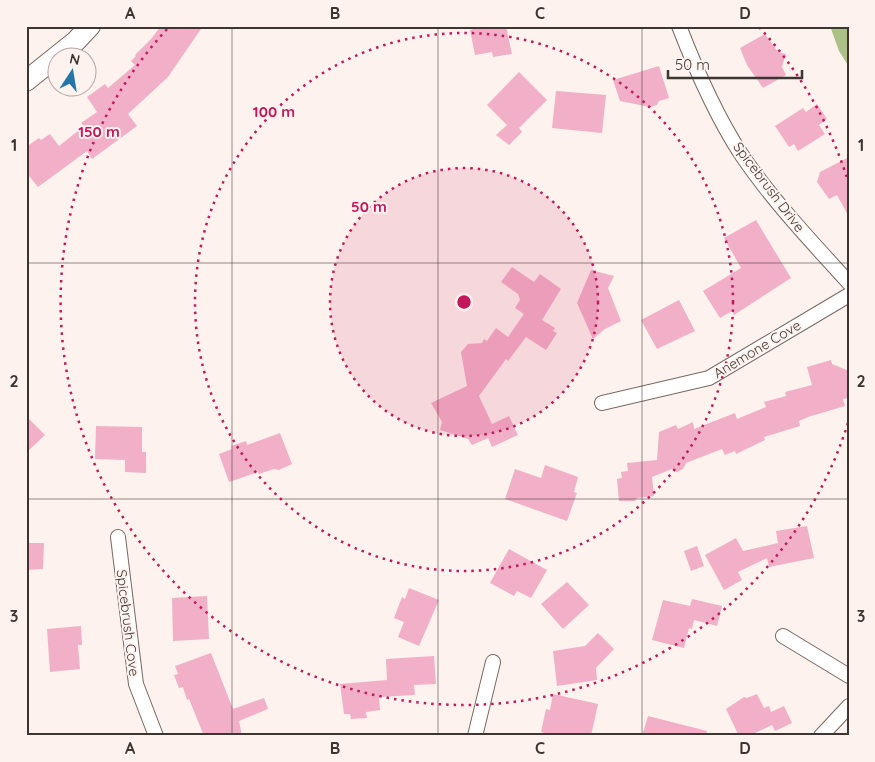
<svg xmlns="http://www.w3.org/2000/svg" width="875" height="762" viewBox="0 0 875 762" font-family="Quicksand,sans-serif">
<style>
.forest{fill:#acc187}
.building{fill:#f1b0c7}
.lines{fill:none;stroke-linecap:round;stroke-linejoin:round}
.street-casing{stroke:#796962;stroke-width:16}
.secondary-casing{stroke:#796962;stroke-width:22}
.street{stroke:#fff;stroke-width:14}
.secondary{stroke:#fff;stroke-width:20}
.grid{fill:none;stroke:#3c3532;stroke-width:1;stroke-opacity:0.55}
.ring{fill:none;stroke:#c2185b;stroke-width:2.5;stroke-dasharray:2.5 5}
.labels{text-anchor:middle;stroke-width:4;stroke-linejoin:round;paint-order:stroke}
.street-label{font-size:14px;fill:#3c3532;stroke:#fdf2ed}
.centre{fill:#c2185b;stroke:#fdf2ed;stroke-width:2.5}
.ring-label{font-size:15px;text-anchor:middle;font-weight:bold;fill:#c2185b;stroke:#fdf2ed;stroke-width:4;stroke-linejoin:round;paint-order:stroke}
.neatline{fill:none;stroke:#3c3532;stroke-width:2}
.grid-label{font-size:16px;text-anchor:middle;font-weight:bold;fill:#3c3532}
</style>
<rect width="100%" height="100%" fill="#fdf2ed"/>
<!-- forest -->
<path class="forest" d="M830 26H849V67L839 51Z"/>
<!-- building -->
<path class="building" d="M161 26H203L168 77 128 114 137 126 92 159 87 151 38 187 26 172V147L39 138 41 140 50 134 59 146 84 126 81 123 97 112 87 97 105 84 108 88 135 65 131 61 136 56 135 55 151 39Z
M472 26H506L512 54 493 57 492 52 475 55 470 30 473 29Z
M765 34 778 52 786 54 782 67 786 75 763 88 747 65 740 48Z
M659 66 669 98 659 101 657 105 650 107 620 101 613 80Z
M519 72 547 100 519 128 522 132 509 145 496 135 507 125 487 105Z
M556 91 606 95 602 133 552 128Z
M817 104 827 119 819 125 825 134 798 151 794 144 789 147 775 126 803 108 806 112Z
M849 157V217L837 195 829 199 817 182 820 172Z
M756 220 791 278 734 315 732 311 720 318 703 291 741 268 724 238Z
M512 267 534 282 540 274 561 289 542 320 555 328 553 331 557 333 546 350 526 337 508 361 506 359 479 396 492 424 509 416 518 435 492 447 488 438 472 445 468 439 440 430 442 422 431 403 467 386 461 352 468 344 482 343 484 339 487 341 496 328 508 337 524 314 515 308 520 300 518 294 501 282Z
M591 270 614 276 608 288 621 321 605 329 593 339 577 303Z
M679 300 695 331 657 349 641 320Z
M831 360 832 364 849 371V398L843 399 845 406 808 417 799 421 800 426 764 437 765 440 736 454 735 451 725 455 722 449 686 463 683 469 677 472 672 469 652 477 654 496 637 498 635 501H619L617 479 622 478 621 472 628 471 627 463 657 460 659 432 676 425 678 429 693 422 694 429 735 413 737 419 766 407 764 402 786 396 785 392 812 385 807 367Z
M26 416 45 435 26 453Z
M96 426 142 427V452H146V473L125 472V460L95 459Z
M280 433 292 464 279 470 274 469 259 474 258 472 229 482 219 454 232 449 231 446 246 441 247 445Z
M545 465 578 477 574 492 577 493 567 521 505 499 515 469 541 478Z
M807 526 814 558 769 567 767 558 738 572 742 580 724 590 705 555 736 538 743 551 778 543 776 531Z
M26 543H44L43 569 26 570Z
M697 546 704 566 691 571 684 551Z
M509 549 547 570 531 598 517 591 514 596 490 583Z
M567 582 589 605 563 629 541 604Z
M409 588 439 600 419 646 398 637 404 622 394 618 402 597 405 599Z
M207 596 209 639 173 641 172 598Z
M692 599 722 606 717 626 694 620 692 629 689 628 684 648 652 640 663 600 690 606Z
M81 626 82 645H78L80 669 50 672 47 629Z
M598 633 614 649 596 668 597 680 557 686 553 651 585 646Z
M211 653 233 709 264 698 268 709 239 721 242 736H204L189 699 187 700 183 687 179 688 174 675 178 674 175 666Z
M434 656 436 684 414 685 415 695 379 697 380 710 366 712 367 718 351 719 350 714H344L340 684 387 680 386 659Z
M553 694 598 704 591 736H555L541 732 546 709 550 710Z
M757 694 764 708 769 706 771 712 784 706 792 723 775 731 772 725 749 736H739L726 709 744 697 747 698Z
M648 716 707 731 706 736H642Z"/>
<g class="lines">
<defs>
<path id="street" d="M679 26C696 70 715 114 741 154 772 200 811 241 849 283
M602 403 709 378 849 295
M118 537 136 684 156 736
M783 636 849 676
M475 736 493 662
M821 736 849 706"/>
<path id="secondary" d="M26 81 76 41 90 26"/>
</defs>
<!-- street casing -->
<use href="#street" class="street-casing"/>
<!-- secondary casing -->
<use href="#secondary" class="secondary-casing"/>
<!-- street -->
<use href="#street" class="street"/>
<!-- secondary -->
<use href="#secondary" class="secondary"/>
</g>
<!-- grid -->
<path class="grid" d="M232 26V736M438 26V736M642 26V736M26 263H849M26 499H849"/>
<!-- distance rings -->
<circle cx="464" cy="302" r="134" fill="#c2185b" fill-opacity=".12"/>
<g class="ring">
<circle cx="464" cy="302" r="134"/>
<circle cx="464" cy="302" r="269"/>
<path d="M848 423A403 403 0 1 1 169 27M759 27A403 403 0 0 1 848 181"/>
</g>
<g class="labels">
<!-- street labels -->
<g class="street-label">
<text transform="translate(769 187) rotate(53)" y="5">Spicebrush Drive</text>
<text transform="translate(757 349) rotate(-31)" y="5">Anemone Cove</text>
<text transform="translate(128 623) rotate(83)" y="5">Spicebrush Cove</text>
</g>
</g>
<circle cx="464" cy="302" r="8" class="centre"/>
<g class="ring-label">
<text x="274" y="117">100 m</text>
<text x="99" y="137">150 m</text>
<text x="369" y="212">50 m</text>
</g>
<!-- border -->
<rect width="875" height="762" fill="none" stroke="#fdf2ed" stroke-width="55"/>
<!-- north arrow -->
<g transform="translate(72 72) rotate(12)"><circle r="24" fill="#fdf2ed" stroke="#b0a6a2"/>
<path d="M0-4L9 19L0 12L-9 19Z" fill="#2376a7"/>
<text y="-8" font-size="14" font-weight="bold" text-anchor="middle" fill="#3c3532">N</text>
</g>
<!-- scale -->
<path d="M668 70v8h134v-8" fill="none" stroke="#3c3532" stroke-width="2.5"/>
<text x="675" y="70" font-size="15" fill="#3c3532" stroke="#fdf2ed" stroke-width="4" paint-order="stroke">50 m</text>
<rect x="28" y="28" width="820" height="706" class="neatline"/>
<g class="grid-label">
<text x="130" y="19">A</text>
<text x="335" y="19">B</text>
<text x="540" y="19">C</text>
<text x="745" y="19">D</text>
<text x="14" y="151">1</text>
<text x="861" y="151">1</text>
<text x="14" y="387">2</text>
<text x="861" y="387">2</text>
<text x="14" y="622">3</text>
<text x="861" y="622">3</text>
<text x="130" y="754">A</text>
<text x="335" y="754">B</text>
<text x="540" y="754">C</text>
<text x="745" y="754">D</text>
</g>
</svg>
